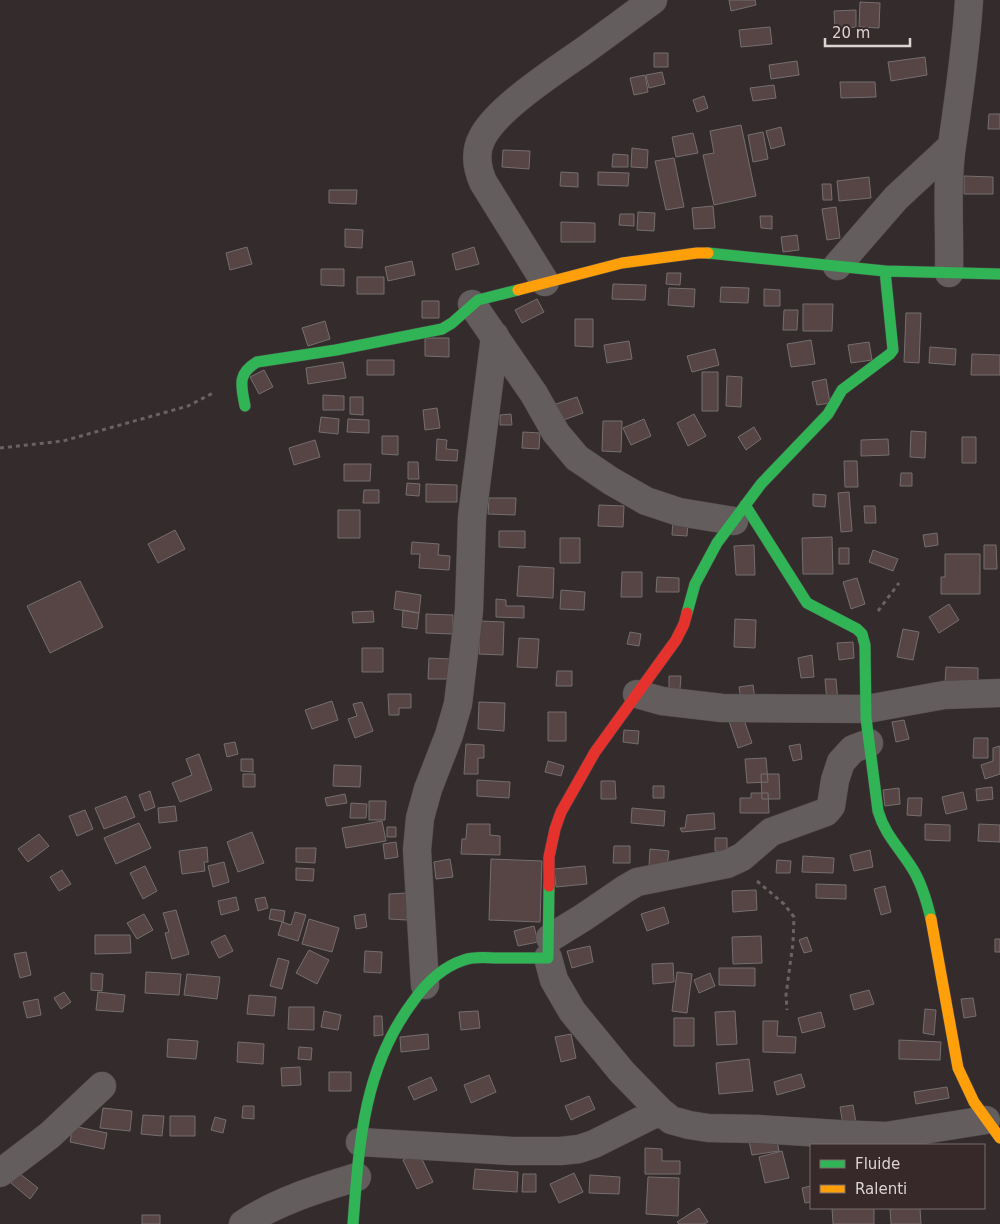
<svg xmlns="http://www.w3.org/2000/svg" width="1000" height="1224" viewBox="0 0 1000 1224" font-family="'DejaVu Sans',sans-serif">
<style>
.building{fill:#574445;stroke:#756f6f}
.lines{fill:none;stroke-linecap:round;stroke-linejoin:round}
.street-casing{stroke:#4e4747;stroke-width:29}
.fast-casing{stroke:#4e4747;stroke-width:12}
.slow-casing{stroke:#4e4747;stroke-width:12}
.jam-casing{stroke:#4e4747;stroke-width:12}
.path{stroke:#696363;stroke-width:3;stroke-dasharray:4 4;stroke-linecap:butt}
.street{stroke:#635d5d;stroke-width:28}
.fast{stroke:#30b455;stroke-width:11}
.slow{stroke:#ff9f0a;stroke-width:11}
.jam{stroke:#e5322d;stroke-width:11}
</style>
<rect width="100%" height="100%" fill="#342c2c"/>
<!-- building -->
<path class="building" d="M729 0H755L756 5 731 11Z
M860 2 880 3 879 28 859 27Z
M856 10V27L835 29 834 11Z
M770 27 772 44 741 47 739 30Z
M654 53H668V67H654Z
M925 57 927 75 891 81 888 62Z
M797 61 799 75 771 79 769 65Z
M662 72 665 84 649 88 646 75Z
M645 75 648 92 634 95 630 78Z
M840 82H875L876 97 841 98Z
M774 85 776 98 753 101 750 88Z
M704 96 708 108 697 112 693 100Z
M989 114H1000V129H988Z
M741 125 756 196 714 205 703 155 714 153 710 131Z
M781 127 785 145 771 149 766 131Z
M763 132 768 159 753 162 748 135Z
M693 133 698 153 676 157 672 137Z
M632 148 648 150 647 168 631 167Z
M503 150 530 151 529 169 502 167Z
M613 154 628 155V167H612Z
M674 158 684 207 666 210 655 161Z
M561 172 578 173V187L560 186Z
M598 172 629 173 628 186 598 185Z
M964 176 993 177V194H964Z
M869 177 871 198 839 201 837 181Z
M822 184H831L832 200H823Z
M329 190H357L356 204 329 203Z
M713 206 715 228 694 229 692 208Z
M836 207 840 238 827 240 822 209Z
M638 212 655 213 654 231 637 230Z
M620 214H634V226L619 225Z
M760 216H772V229L761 228Z
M561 222 595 223V242H561Z
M345 229 363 230 362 248 345 247Z
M797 235 799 250 783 252 781 237Z
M247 247 252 264 230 270 226 253Z
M474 247 479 264 456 270 452 254Z
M412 261 415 275 388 281 385 267Z
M321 269H344V286L321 285Z
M667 273H681L680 285 666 284Z
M357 277H384V294H357Z
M613 284 646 285 645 300 612 299Z
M721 287 749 288 748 303 720 302Z
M669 288 695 289 694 307 668 305Z
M764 289 780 290V306H764Z
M537 299 544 312 522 323 515 310Z
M422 301H439V318H422Z
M803 304H833L832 331H803Z
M784 310H798L797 330H783Z
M906 313H921L919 363 904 362Z
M575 319H593V347L575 346Z
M325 321 330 339 308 346 302 328Z
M425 338H449V357L425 356Z
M811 340 815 364 791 367 787 344Z
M629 341 632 359 607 363 604 345Z
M869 342 872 360 851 363 848 345Z
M930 347 956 349 955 365 929 363Z
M715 349 719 365 692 372 687 356Z
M972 354 1000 355V375H971Z
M367 360H394V375H367Z
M343 362 346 378 308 384 306 368Z
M264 370 273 387 259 394 250 377Z
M702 372H718V411H702Z
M727 376 742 377 741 407 726 406Z
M826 379 830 403 817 405 812 382Z
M323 395 344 396V410H323Z
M350 397H363V415L350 414Z
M577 397 583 413 558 422 553 405Z
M437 408 440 428 425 430 423 410Z
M511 414 512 425H500V415Z
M694 414 706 436 688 446 677 423Z
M321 417 339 419 338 434 319 432Z
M348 419 369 420V433L347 432Z
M644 419 651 436 631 445 623 428Z
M603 421H622L621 452 602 451Z
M754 427 761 439 746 450 738 437Z
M911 431 926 432 925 458 910 457Z
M523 432 540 433 539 449 522 448Z
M382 436H398V455L382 454Z
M962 437H976V463H962Z
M437 439 447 440 446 449 458 450 457 461 436 460Z
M888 439 889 455 861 456V440Z
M315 440 320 457 294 465 289 448Z
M844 461H857L858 487H845Z
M408 462H418L419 479H408Z
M344 464H371L370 481H344Z
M901 473H912V486H900Z
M407 483 420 484 419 496 406 495Z
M426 484 457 485V502H426Z
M364 490H379V503H363Z
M849 492 852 531 841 532 838 493Z
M813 494 826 495 825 507 813 506Z
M489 498H516L515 515 488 514Z
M599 505 624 506 623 527 598 526Z
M864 506H875L876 523H865Z
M338 510H360V538H338Z
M673 520 688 521 687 536 672 535Z
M175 530 185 549 158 563 148 544Z
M499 531H525V548L499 547Z
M937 533 938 545 925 547 923 535Z
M832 537 833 574H803L802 538Z
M560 538H580V563H560Z
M412 542 439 544 438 555 450 556 449 570 419 568 420 554H411Z
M754 545 755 575H736L734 546Z
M984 545H996L997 569H984Z
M839 548H849V564H839Z
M873 550 898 559 893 571 869 562Z
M945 554H980V594H941V577H945Z
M519 566 554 568 553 598 517 596Z
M622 572H642V597H621Z
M657 577 679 578V592H656Z
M857 578 865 604 851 609 843 582Z
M80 581 103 627 50 653 27 606Z
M561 590 585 592 584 610 560 609Z
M396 591 421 595 419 613 394 609Z
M496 599 506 600V606H524V618L496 617Z
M949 604 959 620 939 633 929 617Z
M403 610 419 613 417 629 402 627Z
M373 611 374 622 353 623 352 612Z
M426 614 453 615V634L426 633Z
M735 619 756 620 755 648 734 647Z
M480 621 504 622 503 655 479 654Z
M903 629 919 632 913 660 897 657Z
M630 632 641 634 639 646 627 644Z
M519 638 539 639 537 668 517 667Z
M853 642 854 658 839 660 837 643Z
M362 648H383V672H362Z
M812 655 814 677 801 678 798 658Z
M429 658 451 659 450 679H428Z
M946 667 978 668V684L945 683Z
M557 671H572V686H556Z
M669 676H681L680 689H669Z
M825 679H836L838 702H827Z
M753 685 755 699 741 701 739 687Z
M388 694H411V708H399V715H389Z
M332 701 338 720 312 729 305 710Z
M362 702 373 731 355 738 348 719 357 716 353 704Z
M479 702 505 703 504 731 478 729Z
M548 712H566V741H548Z
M743 717 752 743 738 748 729 721Z
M904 720 909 739 896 742 892 722Z
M624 730 639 731 638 744 623 742Z
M974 738H988V758H973Z
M235 742 238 754 227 757 224 744Z
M466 744 484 745V758H478V774H464Z
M800 744 802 759 793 761 789 746Z
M1000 746V774L985 779 981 765 993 761V748Z
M199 754 212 790 180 802 172 783 192 775 186 759Z
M766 758 768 782 747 783 745 759Z
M241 759H253V772L241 771Z
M548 761 564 766 561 776 545 772Z
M334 765 361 766 360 787 333 786Z
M243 774H255V787H243Z
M761 774H779L780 799H762Z
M477 780 510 782 509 798 477 796Z
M601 781H615L616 799H601Z
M653 786H664V798H653Z
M992 787 993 799 977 801 976 789Z
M899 788 900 804 885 806 883 790Z
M150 791 155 807 145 811 139 795Z
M963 792 967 809 946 814 942 797Z
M751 793H768L769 813H740V798H751Z
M345 794 347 803 327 806 325 798Z
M126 796 135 817 104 829 95 808Z
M908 798H922L921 816 907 815Z
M369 801H386L385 820H369Z
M351 803 367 804 366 818H350Z
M175 806 177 821 159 823 158 808Z
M632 808 665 811 664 826 631 823Z
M85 810 93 829 77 836 69 816Z
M714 813 715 829 682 832 680 828H685L687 815Z
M382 821 386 841 346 848 342 828Z
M139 823 151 848 116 864 104 838Z
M467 824H490V835L500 836V855L461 854 462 839H466Z
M925 824 950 825V841L925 840Z
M979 824 1000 825V842L978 841Z
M387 827H396V837H387Z
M252 832 264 863 238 872 227 842Z
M39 834 49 846 28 862 18 849Z
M715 838H727V852L715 851Z
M396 842 398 857 385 859 383 844Z
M614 846H630V863H613Z
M207 847 208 862H204L205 871 182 874 179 851Z
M296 848H316L315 863 296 862Z
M650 849 669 851 667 868 649 866Z
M870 850 873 867 854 871 850 855Z
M803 856 834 858 833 873 802 872Z
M450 859 453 877 436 879 434 862Z
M491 859 542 861 540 922 489 920Z
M777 860 791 861 790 873H776Z
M224 862 229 882 213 887 208 866Z
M145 866 157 891 143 899 130 873Z
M585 866 587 884 556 887 554 869Z
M296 868 314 869 313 881 296 880Z
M62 870 71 884 59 891 50 877Z
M816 884 846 885V899L816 898Z
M885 886 891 912 881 915 874 889Z
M756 890 757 910 733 912 732 891Z
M407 893V920L389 919V894Z
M236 897 239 910 221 915 218 901Z
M265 897 268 908 258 911 255 899Z
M664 907 669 923 647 931 641 914Z
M271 909 285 911 283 922 269 919Z
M176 910 189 954 172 959 165 933 169 932 163 913Z
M295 912 306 915 298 941 278 935 282 922 291 925Z
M144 914 153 930 137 939 127 923Z
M365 914 367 927 356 929 354 916Z
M309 919 339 928 332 952 302 944Z
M534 926 538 942 518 946 514 931Z
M95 935H130L131 953 95 954Z
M225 935 233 951 219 958 211 942Z
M761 936 762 963 733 964 732 937Z
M807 937 812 951 804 953 799 940Z
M995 939H1000V952H995Z
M590 946 593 962 572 968 567 951Z
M309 950 329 960 317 984 296 973Z
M365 951 382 952 381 973 364 972Z
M26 952 31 975 20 978 14 954Z
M278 958 289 961 282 989 270 986Z
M673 963 674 982 653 984 652 964Z
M719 968H755V986L719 985Z
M146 972 181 974 179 995 145 993Z
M677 972 692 974 687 1013 672 1011Z
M91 973 103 974 102 991 91 990Z
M710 973 715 986 699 993 694 980Z
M187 974 220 977 217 999 184 995Z
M869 990 874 1004 854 1010 850 995Z
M64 992 71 1002 61 1009 54 998Z
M98 992 125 995 123 1012 96 1010Z
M249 995 276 997 274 1016 247 1014Z
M973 998 976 1016 964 1018 961 999Z
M38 999 41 1015 27 1018 23 1002Z
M289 1007H314V1030L288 1029Z
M925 1009 936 1010 934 1035 923 1033Z
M324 1011 341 1015 338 1030 321 1027Z
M478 1011 480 1028 461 1030 459 1012Z
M735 1011 737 1044 717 1045 715 1012Z
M821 1012 825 1027 802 1033 798 1018Z
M374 1016H382L383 1035 374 1036Z
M674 1018H694V1046H674Z
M763 1021H778L777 1036 796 1037 795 1053 763 1052Z
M428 1034 429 1049 401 1052 400 1037Z
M571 1034 576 1058 561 1062 555 1037Z
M168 1039 198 1041 196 1059 167 1057Z
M899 1040 941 1042 940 1060 899 1059Z
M238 1042 264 1044 263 1064 237 1062Z
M299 1047 312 1048 311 1060 298 1059Z
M749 1059 753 1091 719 1094 716 1063Z
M300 1067 301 1085 282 1086 281 1068Z
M329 1072H351V1091H329Z
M801 1074 805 1087 777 1095 774 1082Z
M489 1075 496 1092 471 1103 464 1085Z
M431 1077 437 1090 414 1100 408 1087Z
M947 1087 949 1098 916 1104 914 1092Z
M589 1096 595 1109 571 1120 565 1106Z
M853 1105 857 1129 844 1131 840 1107Z
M243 1106H254V1119L242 1118Z
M103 1108 132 1111 130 1131 100 1128Z
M143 1115 164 1116 162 1136 141 1134Z
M170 1116H195V1136H170Z
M215 1117 226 1120 223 1133 211 1130Z
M73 1126 107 1133 104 1149 70 1142Z
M776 1136 779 1151 752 1155 749 1141Z
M645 1148 662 1149V1161H680V1174H645Z
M782 1151 789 1178 765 1183 759 1157Z
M419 1153 433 1182 417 1189 403 1160Z
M475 1169 518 1172 517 1192 473 1189Z
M19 1173 38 1188 30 1199 11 1183Z
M574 1173 583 1192 559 1203 550 1184Z
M523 1174H536V1192H522Z
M590 1175 620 1177 619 1194 589 1193Z
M648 1177 679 1178 678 1216 646 1214Z
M811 1186V1202L805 1203 802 1188Z
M699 1208 708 1222 704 1224H679L677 1222Z
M832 1208H874V1224H833Z
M890 1208H920L921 1224H891Z
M142 1215H160V1224H142Z"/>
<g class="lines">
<defs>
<path id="street" d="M837 266 896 198 952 146
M949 273C950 231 946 187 952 145 959 97 966 49 969 0
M545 282 483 182C477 168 474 153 482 138 496 109 555 71 582 52 606 35 630 17 653 0
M472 304 534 394 556 433 577 458 611 481 646 501 679 512 734 521
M637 694 662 701 722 708 867 709 944 695 1000 693
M550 938 584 917 625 889 637 882 727 864 742 857 771 832 826 812 831 806 835 780 841 762 853 749 869 743
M548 958 554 980 572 1011 622 1072 660 1111 671 1120 689 1125 708 1128 758 1129 838 1134 886 1136 986 1120
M425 985 417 850 420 818 428 789 449 735 458 704 469 610 472 517 495 336
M360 1142 512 1151H561L579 1149 594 1144 660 1111
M0 1173 50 1135 102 1086
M243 1224C278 1201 317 1189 357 1177"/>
<path id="fast" d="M708 253 885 271 1000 274
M245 406C241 385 237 374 257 362L336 350 442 329 452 323 478 300 518 290
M745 505 807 603 857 629 862 634 865 645 866 718 878 811C885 835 899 847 912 868 921 882 927 902 931 919
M687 613 695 584 717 543 761 484 828 414 842 390 890 354 893 350 885 271
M353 1224C359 1145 363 1069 412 1003 425 984 442 967 464 960 475 956 487 958 498 958 515 958 531 958 548 958L549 886"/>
<path id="slow" d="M518 290 622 263 697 253H708
M931 919 958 1068 974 1102 1000 1138"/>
<path id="jam" d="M549 886V857L555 829 561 812 595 752 676 640 684 624 687 613"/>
</defs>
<!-- street casing -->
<use href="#street" class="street-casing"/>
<!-- fast casing -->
<use href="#fast" class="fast-casing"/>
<!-- slow casing -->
<use href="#slow" class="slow-casing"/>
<!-- jam casing -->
<use href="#jam" class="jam-casing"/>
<!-- path -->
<path class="path" d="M0 448 63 441 188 406 213 393
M878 611 899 583
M757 881 784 904 794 917 793 943 786 995 787 1010"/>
<!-- street -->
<use href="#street" class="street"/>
<!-- fast -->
<use href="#fast" class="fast"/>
<!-- slow -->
<use href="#slow" class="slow"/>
<!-- jam -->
<use href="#jam" class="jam"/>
</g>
<!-- legend -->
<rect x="810" y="1144" width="175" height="65" fill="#372929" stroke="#796d6d"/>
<rect x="820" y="1160" width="25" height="8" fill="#30b455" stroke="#796d6d"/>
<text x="855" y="1169" font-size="15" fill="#ddd3d3">Fluide</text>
<rect x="820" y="1185" width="25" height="8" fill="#ff9f0a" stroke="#796d6d"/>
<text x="855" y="1194" font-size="15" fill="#ddd3d3">Ralenti</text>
<!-- scale -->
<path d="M825 38v8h85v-8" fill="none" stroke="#ddd3d3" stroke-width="2.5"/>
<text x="832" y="38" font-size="15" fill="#ddd3d3" stroke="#372929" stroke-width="4" paint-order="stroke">20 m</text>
</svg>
